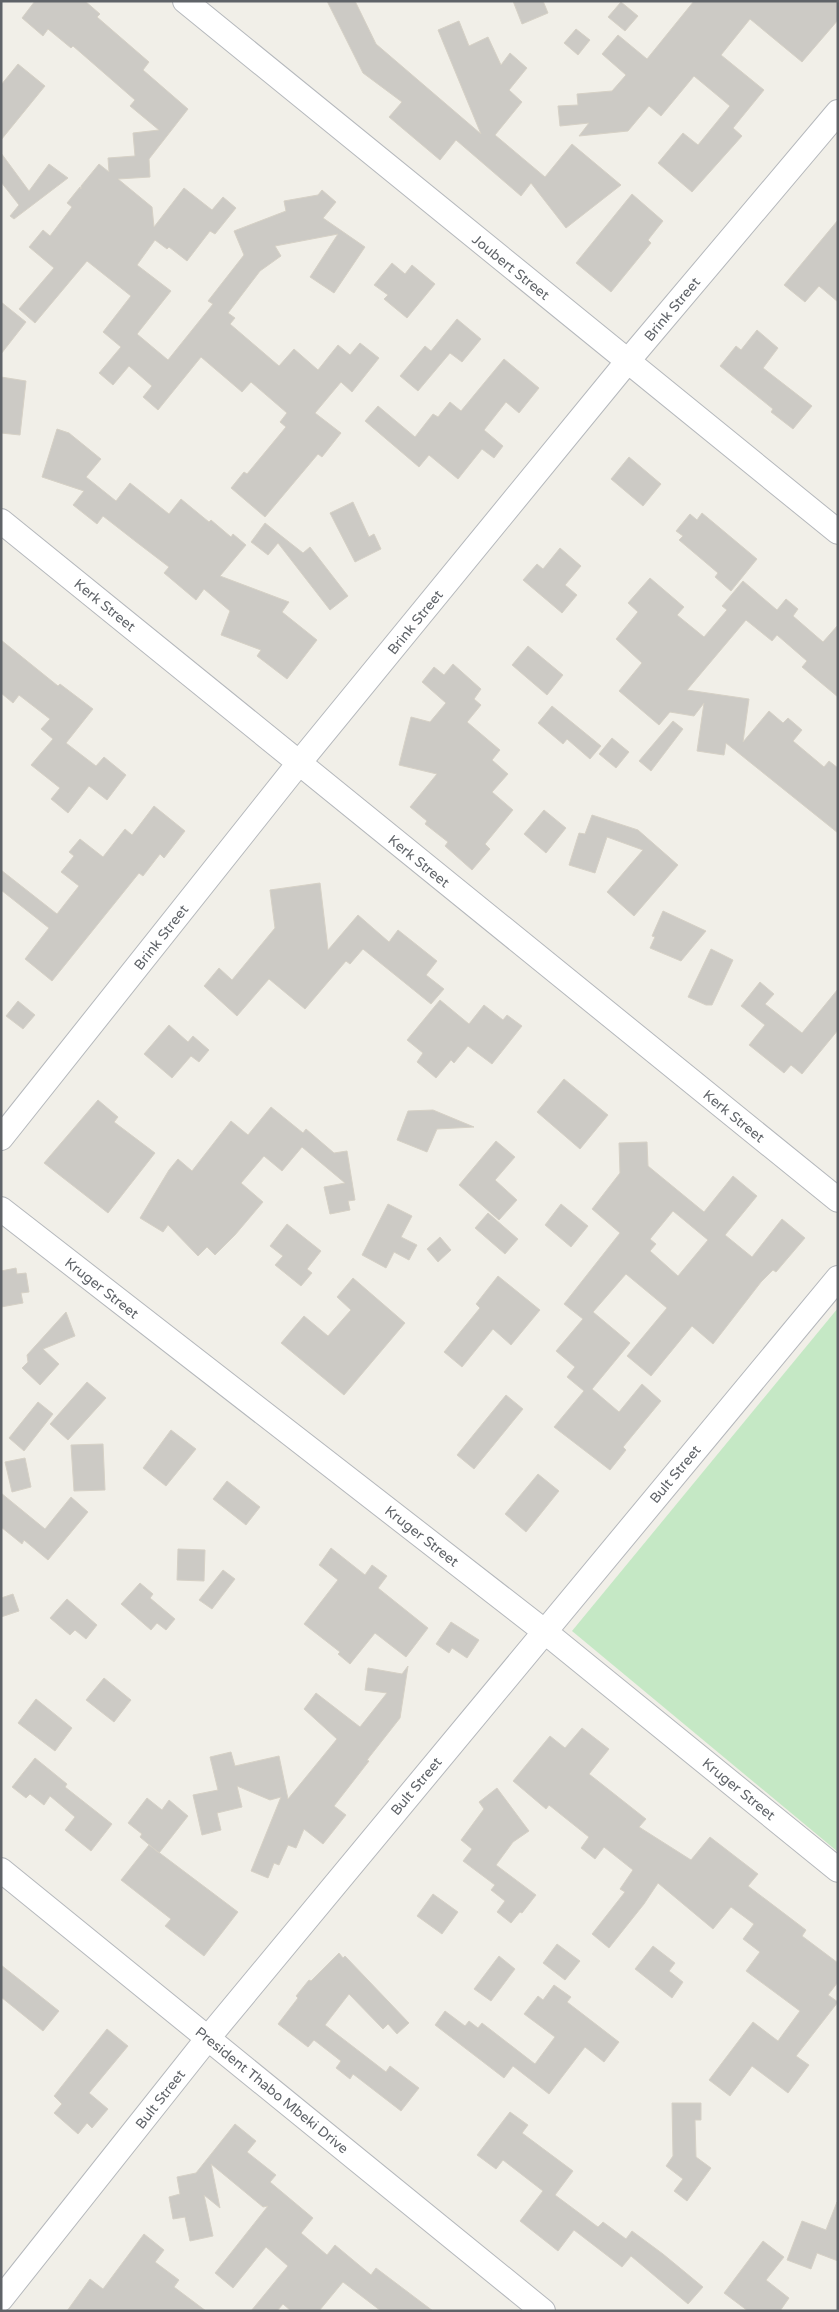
<svg xmlns="http://www.w3.org/2000/svg" width="839" height="2312" viewBox="0 0 839 2312" font-family="'Varela Round',sans-serif">
<style>
.green{fill:#c5e8c5}
.building{fill:#cccac5;stroke:#d6d1c6;fill-rule:evenodd}
.lines{fill:none;stroke-linecap:round;stroke-linejoin:round}
.minor-casing{stroke:#b5b8bc;stroke-width:26}
.minor{stroke:#fff;stroke-width:24}
.labels{text-anchor:middle;stroke-width:4;stroke-linejoin:round;paint-order:stroke}
.street-label{font-size:14px;fill:#5f6368;stroke:#fff}
</style>
<rect width="100%" height="100%" fill="#f1efe8"/>
<!-- green -->
<path class="green" d="M838 1308V1852L572 1631Z"/>
<!-- building -->
<path class="building" d="M35 1H85L100 14 97 17 149 62 143 70 188 109 149 159 150 177 118 179 152 207 154 227 184 188 212 210 223 197 236 208 215 234 210 231 187 261 169 247 167 249 155 240 137 265 171 291 137 334 168 360 213 304 208 301 244 255 234 231 286 211 284 201 318 195 322 190 336 202 323 218 365 247 334 293 310 277 338 234 275 246 281 256 260 271 228 313 235 318 230 324 279 366 294 349 318 370 338 345 350 355 360 343 379 358 352 392 341 382 315 413 341 433 322 457 318 454 265 517 231 488 244 472 247 474 286 427 280 422 287 413 251 382 242 392 201 357 158 410 143 397 152 386 129 366 113 385 99 373 121 347 103 332 131 296 87 261 35 323 19 309 54 268 29 247 43 230 50 236 72 207 67 203 80 187 81 189V186L99 164 109 172 108 158 135 156 133 133 159 130 130 106 135 100 73 46 71 48 48 29 43 36 22 18Z
M327 1H355L376 44 481 134 438 30 459 21 469 46 488 37 501 65 510 53 527 68 509 90 522 102 495 135 545 177 572 144 621 185 566 228 531 183 521 196 456 140 440 160 389 117 402 102 363 73Z
M513 1H543L548 13 522 24Z
M694 1H838V20L802 62 750 19 721 55 764 90 733 128 742 136 692 192 658 163 683 133 698 145 730 106 694 76 661 116 649 106 628 131 579 136 589 123 560 126 558 106 578 105 577 94 612 91 626 75 602 54 618 35 647 59Z
M621 2 638 16 625 31 608 17Z
M576 29 590 40 578 55 564 43Z
M18 64 45 86 1 140V85Z
M1 153 29 191 49 164 68 178 14 219 10 216 19 205 1 182Z
M632 194 663 221 648 240 651 243 611 292 576 263Z
M838 220V302L819 286 805 302 784 285Z
M392 263 405 274 412 265 435 284 407 318 384 299 388 295 374 285Z
M1 302 26 322 1 354Z
M457 319 481 339 462 362 450 353 418 391 400 376 425 346 431 351Z
M757 330 778 348 763 368 812 406 793 429 771 412 773 409 720 366 736 346 741 350Z
M504 359 539 388 519 413 506 402 484 430 503 446 494 458 482 449 458 479 429 455 419 467 365 421 378 406 415 437 433 414 438 417 450 402 461 411Z
M1 377 26 381 20 435 1 433Z
M57 429 69 433 101 459 86 477 116 501 130 483 169 514 181 499 209 522 211 520 231 537 233 534 246 545 220 576 289 602 282 612 317 640 287 679 257 656 261 650 221 635 230 611 204 589 196 600 164 573 169 567 135 541 103 516 97 524 73 505 84 491 42 477Z
M629 457 661 484 643 506 611 479Z
M353 502 369 537 374 534 381 549 355 562 330 513Z
M702 513 757 559 731 591 715 577 718 573 679 540 683 536 676 531 690 514 697 520Z
M265 523 303 553 310 547 348 596 330 610 278 543 268 555 251 542Z
M560 548 581 566 565 585 577 595 562 613 523 580 537 564 543 569Z
M650 578 684 607 677 615 704 637 727 610 722 606 743 581 777 610 786 599 798 609 793 616 823 642 838 625V697L802 667 807 661 777 635 772 641 746 620 687 690 749 699 743 742 769 711 783 723 788 718 802 730 793 741 824 767 829 761 838 768V833L726 743 724 755 697 751 704 703 694 716 670 712 659 725 619 691 642 663 616 639 638 612 628 603Z
M1 640 58 686 60 684 93 709 66 743 96 766 104 757 126 775 107 800 89 786 68 813 51 799 60 788 31 765 53 739 41 729 50 719 19 695 13 703 1 693Z
M528 646 563 675 547 695 512 665Z
M453 664 481 689 474 699 481 705 467 722 500 750 492 760 508 774 492 792 513 810 485 844 490 849 472 870 445 846 448 842 425 824 427 821 410 807 437 774 399 765 411 717 430 722 446 703 422 682 434 667 444 675Z
M552 706 601 746 590 759 567 739 563 744 538 723Z
M673 721 683 729 651 771 639 761Z
M612 738 629 752 616 768 599 754Z
M154 806 185 831 164 858 160 854 143 876 139 873 52 981 25 959 49 928 1 890V870L57 914 79 886 61 872 74 856 69 852 80 839 103 857 125 829 132 835Z
M544 810 566 828 546 853 524 834Z
M592 815 638 830 678 865 634 916 607 892 643 850 607 837 595 873 569 865 579 833 585 834Z
M320 883 328 950 358 915 389 942 398 930 437 961 426 975 444 989 431 1004 363 949 350 964 346 961 305 1009 269 979 237 1016 204 986 219 968 232 980 275 928 270 890Z
M663 911 706 931 681 961 650 948 655 937 652 936Z
M711 949 733 960 712 1005H706L688 997Z
M760 982 774 994 765 1004 802 1033 838 989V1030L802 1074 791 1065 784 1073 749 1045 765 1025 741 1006Z
M440 1000 469 1024 484 1005 503 1020 507 1015 522 1026 492 1064 468 1046 454 1063 451 1060 436 1078 417 1062 423 1053 407 1040Z
M18 1001 35 1015 23 1029 6 1016Z
M169 1025 188 1042 193 1036 209 1050 199 1062 191 1056 172 1078 144 1054Z
M564 1079 608 1115 580 1149 537 1112Z
M98 1100 118 1117 114 1122 155 1153 108 1213 44 1163Z
M271 1107 303 1133 306 1129 334 1153 347 1151 355 1200 348 1201 350 1210 330 1214 324 1187 345 1183 302 1147 282 1171 264 1156 241 1183 263 1202 235 1235 215 1255 207 1247 198 1256 168 1225 163 1232 140 1218 169 1170 178 1159 192 1171 231 1121 248 1135Z
M433 1110 474 1127 437 1129 427 1152 397 1140 408 1111Z
M496 1141 515 1157 495 1180 517 1200 499 1220 459 1185Z
M647 1142 648 1166 704 1212 733 1176 757 1196 725 1235 752 1257 782 1219 805 1238 776 1272 773 1270 761 1282 713 1344 692 1326 651 1376 627 1356 667 1308 626 1274 593 1312 630 1343 592 1389 619 1412 642 1384 661 1401 623 1447 626 1450 610 1470 554 1427 584 1391 567 1377 575 1367 556 1351 583 1319 564 1304 620 1233 592 1209 620 1173 619 1143ZM673 1211 708 1240 678 1276 650 1251 656 1244 650 1239Z
M388 1204 412 1216 401 1237 417 1245 409 1260 394 1252 386 1268 362 1255Z
M561 1204 588 1226 571 1247 545 1225Z
M488 1213 518 1239 505 1254 475 1228Z
M287 1224 321 1251 307 1269 312 1273 301 1286 275 1265 283 1256 270 1246Z
M440 1237 451 1250 438 1262 427 1249Z
M16 1268 17 1274 26 1273 29 1292 21 1293 23 1303 1 1307V1271Z
M498 1276 540 1310 511 1345 493 1329 462 1367 444 1352 480 1308 476 1304Z
M353 1278 405 1323 344 1395 281 1343 304 1316 328 1336 351 1310 337 1297Z
M66 1312 75 1336 43 1349 59 1364 40 1385 22 1368 28 1362 27 1355Z
M87 1382 106 1398 68 1440 50 1424Z
M506 1395 523 1409 474 1469 457 1455Z
M38 1402 53 1414 24 1451 9 1438Z
M171 1430 196 1449 166 1486 143 1468Z
M103 1444 105 1490 74 1491 71 1445Z
M25 1458 31 1487 12 1492 5 1462Z
M538 1474 559 1491 526 1532 505 1514Z
M227 1481 260 1507 246 1525 213 1499Z
M1 1493 45 1529 71 1497 88 1512 48 1560 24 1540 22 1544 1 1527Z
M331 1548 365 1575 372 1565 387 1576 378 1588 428 1628 406 1657 375 1633 350 1664 338 1654 340 1652 304 1624 338 1580 319 1565Z
M178 1549 205 1550 204 1581 177 1580Z
M223 1570 235 1579 212 1609 199 1600Z
M140 1583 153 1594 150 1598 175 1619 166 1630 157 1623 151 1630 121 1604Z
M13 1594 19 1611 1 1617V1598Z
M67 1599 97 1625 86 1639 75 1630 70 1635 50 1618Z
M451 1622 479 1640 467 1658 452 1648 449 1653 436 1644Z
M408 1666 400 1718 367 1760 369 1761 334 1806 346 1815 323 1844 304 1829 296 1848 288 1845 279 1865 274 1863 268 1878 251 1871 281 1797 270 1800 237 1786 242 1807 217 1813 221 1830 202 1835 193 1795 218 1790 210 1757 231 1752 235 1766 279 1756 288 1799 337 1739 304 1709 316 1693 360 1727 387 1693 365 1690 368 1668 402 1674Z
M104 1678 131 1700 114 1722 86 1700Z
M36 1699 72 1728 55 1751 18 1723Z
M582 1728 609 1749 589 1774 646 1819 639 1827 691 1860 710 1837 758 1874 748 1886 806 1930 802 1936 838 1963V1982L828 1995 838 2002 796 2056 809 2065 788 2093 752 2066 730 2096 709 2080 753 2022 778 2041 800 2011 746 1971 760 1952 743 1939 754 1924 731 1907 713 1929 658 1883 644 1904 609 1948 592 1934 625 1892 620 1889 633 1870 604 1847 595 1859 581 1848 589 1837 549 1805 546 1809 513 1781 550 1736 565 1748Z
M35 1758 67 1784 65 1787 112 1824 91 1851 65 1830 75 1817 50 1796 44 1805 30 1794 26 1798 12 1787Z
M497 1788 529 1831 513 1842 496 1865 536 1895 522 1913 520 1912 511 1923 497 1912 505 1901 491 1890 495 1885 463 1861 472 1849 461 1840 484 1809 479 1802Z
M147 1798 162 1810 169 1800 188 1816 159 1853 140 1837 142 1834 128 1823Z
M149 1845 238 1912 204 1956 165 1926 171 1919 121 1880Z
M433 1894 458 1912 442 1934 417 1916Z
M557 1944 580 1961 565 1980 543 1963Z
M653 1946 675 1963 669 1971 683 1982 672 1998 635 1969Z
M339 1953 343 1958 345 1956 409 2023 397 2034 388 2024 383 2029 349 1994 325 2025 386 2072 390 2066 419 2088 401 2111 353 2074 350 2079 336 2068 341 2061 314 2040 308 2047 278 2024 298 1998 296 1996 309 1980 311 1981Z
M499 1956 515 1969 491 2001 474 1989Z
M1 1965 59 2011 43 2031 1 1997Z
M554 1985 571 1997 567 2002 619 2042 604 2062 585 2047 549 2094 513 2066 504 2078 435 2025 445 2011 465 2026 469 2021 478 2028 482 2023 535 2064 555 2037 524 2014 538 1996 543 2000Z
M107 2029 128 2046 89 2093 108 2109 92 2128 87 2123 78 2134 54 2113 62 2104 54 2096Z
M672 2103H701V2120H695L696 2157 711 2168 687 2201 674 2191 683 2179 666 2166 673 2156Z
M510 2112 528 2125 522 2133 573 2171 555 2195 598 2227 603 2222 626 2239 632 2231 663 2254 703 2287 688 2304 631 2256 622 2267 574 2230 558 2251 520 2221 543 2191 503 2160 496 2169 477 2155Z
M235 2124 256 2141 247 2152 276 2175 270 2182 313 2218 301 2233 327 2255 335 2245 371 2275 376 2268 433 2311H381L343 2282 319 2311H291L283 2304 277 2311H251L288 2266 266 2247 233 2288 215 2273 268 2206 263 2207 211 2164 220 2208 204 2195 213 2236 190 2241 185 2217 173 2219 169 2197 180 2194 177 2177 196 2173Z
M837 2202 838 2261 817 2253 811 2269 787 2260 802 2221 826 2230Z
M144 2234 164 2250 155 2262 179 2280 174 2287 206 2311H67L90 2279 103 2289Z
M763 2241 784 2257 766 2280 789 2298 780 2311H748L724 2293Z"/>
<g class="lines">
<defs>
<path id="minor" d="M185 1 838 532
M1 521 838 1200
M1 1138 299 763 627 362 838 112
M1 1209 544 1631 838 1870
M1 1870 543 2311
M1 2299 208 2038 838 1278"/>
</defs>
<!-- minor casing -->
<use href="#minor" class="minor-casing"/>
<!-- minor -->
<use href="#minor" class="minor"/>
</g>
<g class="labels">
<!-- street labels -->
<g class="street-label">
<text transform="translate(511 267) rotate(39)" y="5">Joubert Street</text>
<text transform="translate(672 309) rotate(-50)" y="5">Brink Street</text>
<text transform="translate(105 605) rotate(39)" y="5">Kerk Street</text>
<text transform="translate(415 622) rotate(-51)" y="5">Brink Street</text>
<text transform="translate(419 861) rotate(39)" y="5">Kerk Street</text>
<text transform="translate(161 937) rotate(-52)" y="5">Brink Street</text>
<text transform="translate(734 1116) rotate(39)" y="5">Kerk Street</text>
<text transform="translate(102 1288) rotate(38)" y="5">Kruger Street</text>
<text transform="translate(675 1474) rotate(-50)" y="5">Bult Street</text>
<text transform="translate(422 1536) rotate(38)" y="5">Kruger Street</text>
<text transform="translate(416 1786) rotate(-50)" y="5">Bult Street</text>
<text transform="translate(739 1789) rotate(39)" y="5">Kruger Street</text>
<text transform="translate(272 2090) rotate(39)" y="5">President Thabo Mbeki Drive</text>
<text transform="translate(160 2099) rotate(-52)" y="5">Bult Street</text>
</g>
</g>
<!-- border -->
<rect width="839" height="2312" fill="none" stroke="#5f6368" stroke-width="5"/>
</svg>
